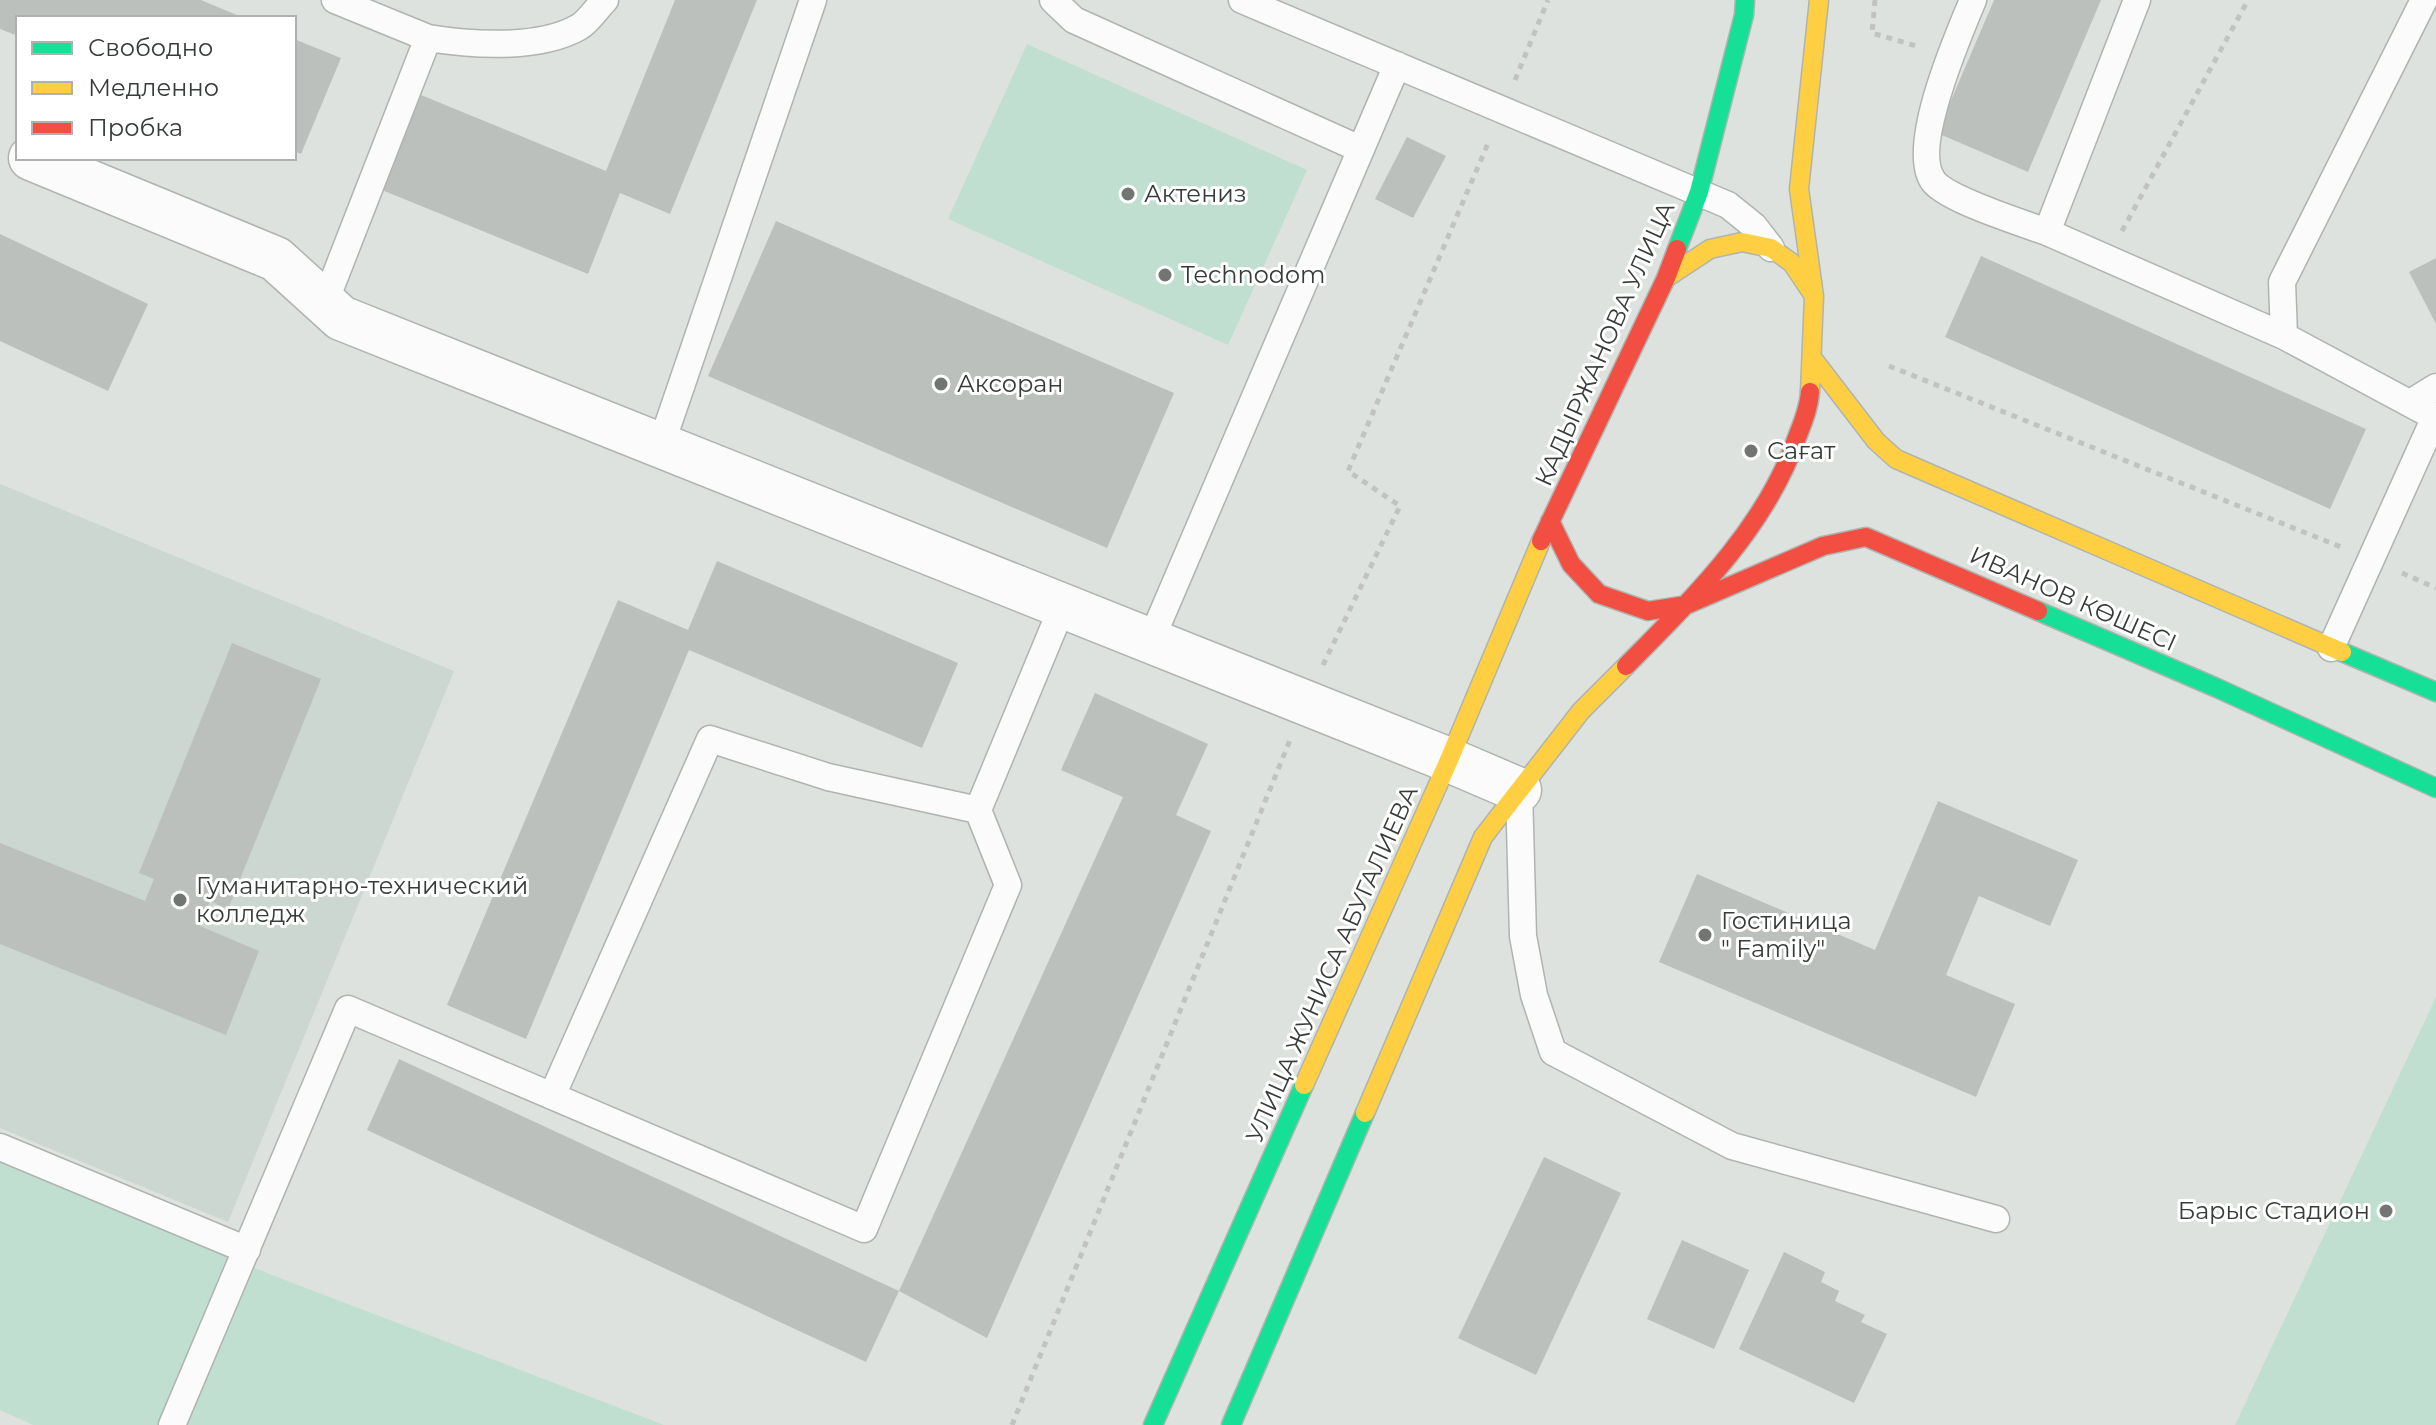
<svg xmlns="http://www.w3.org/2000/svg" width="2436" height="1425" viewBox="0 0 2436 1425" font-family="Montserrat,sans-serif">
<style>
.built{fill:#cbd7d0}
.green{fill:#c0dfd0}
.building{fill:#bcc0bd}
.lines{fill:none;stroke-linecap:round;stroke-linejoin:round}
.lane-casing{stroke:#afb4b1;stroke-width:29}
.street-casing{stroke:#afb4b1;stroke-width:47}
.fast-casing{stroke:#afb4b1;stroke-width:21}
.slow-casing{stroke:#afb4b1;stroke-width:21}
.jam-casing{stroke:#afb4b1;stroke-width:21}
.path{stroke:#c1c2c1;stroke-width:5;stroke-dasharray:6 6;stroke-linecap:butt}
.lane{stroke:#fafbfa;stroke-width:26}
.street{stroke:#fafbfa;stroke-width:44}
.fast{stroke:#16e098;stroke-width:18}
.slow{stroke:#ffcf43;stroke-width:18}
.jam{stroke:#f24e42;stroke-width:18}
.poi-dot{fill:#717673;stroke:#fff;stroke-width:3}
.labels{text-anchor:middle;stroke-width:6;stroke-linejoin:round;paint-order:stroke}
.poi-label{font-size:24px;fill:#373c39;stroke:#fff;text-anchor:start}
.street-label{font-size:24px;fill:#373c39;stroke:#fff}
</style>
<rect width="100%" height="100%" fill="#dde2df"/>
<!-- built -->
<path class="built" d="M0 484 454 671 228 1222 0 1128Z"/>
<!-- green -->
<path class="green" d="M1027 44 1307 170 1228 345 948 219Z
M2436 997V1425H2235Z
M0 1162 272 1275 664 1425H33L0 1410Z"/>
<!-- building -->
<path class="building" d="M0 0H201L244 18H18V36L0 29Z
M675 0H757L670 214 620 193 588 274 382 190 421 95 606 171Z
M1994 0H2101L2028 172 1937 133Z
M294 39 341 58 301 154 294 151Z
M1407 137 1446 156 1413 218 1375 199Z
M776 221 1174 393 1107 548 708 376Z
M0 234 148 304 108 391 0 341Z
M1981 256 2366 429 2330 509 1945 337Z
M2436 258V324L2409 272Z
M717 561 958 663 922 748 689 650 526 1039 447 1005 618 600 688 630Z
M232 643 321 679 228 909 210 901 200 926 259 951 226 1035 0 944V843L145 901 154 879 139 873Z
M1095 693 1208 744 1176 815 1211 831 987 1338 899 1291 1123 797 1061 770Z
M1938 801 2078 860 2050 926 1979 896 1946 975 2015 1004 1976 1097 1659 962 1697 874 1875 950Z
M399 1059 899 1291 866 1362 367 1130Z
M1544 1157 1621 1193 1536 1375 1458 1338Z
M1682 1240 1749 1270 1714 1349 1647 1319Z
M1784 1252 1825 1272 1821 1282 1839 1291 1835 1301 1865 1315 1861 1322 1887 1334 1854 1403 1739 1349Z"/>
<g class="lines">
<defs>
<path id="lane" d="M1053 0 1074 20 1360 149
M1242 0 1728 205 1754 226 1771 248
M1973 0C1958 36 1908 150 1934 182 1949 200 2022 223 2047 232
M2137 0 2047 232 2284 336
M428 38C471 45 539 50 579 27 588 22 597 8 605 0
M325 302 428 38 335 0
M2410 403 2436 387
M661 445 813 0
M1151 640 1397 65
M2331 648 2435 417 2284 336 2282 282 2424 0
M1519 790 1523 936 1534 995 1553 1052 1732 1146 1996 1219
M552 1096 710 739 828 777 978 810
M0 1147 247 1250
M172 1425 348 1009 864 1229 1008 885 978 810 1063 605"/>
<path id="street" d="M31 158 276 259 341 318 1449 760 1519 790"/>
<path id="fast" d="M1677 249 1699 192 1744 15 1745 0
M2038 611 2217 688 2436 788
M2342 652 2436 692
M1153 1425 1304 1085
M1231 1425 1365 1113"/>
<path id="slow" d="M1666 278 1710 249 1742 242 1771 248 1792 263 1814 296
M1813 359 1876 441 1896 459 2342 652
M1810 392 1814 296 1799 189 1819 0
M1304 1085 1449 760 1541 541
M1365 1113 1483 837 1581 711 1626 666"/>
<path id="jam" d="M1550 521 1571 564 1599 594 1648 611 1686 605 1823 546 1866 537 2038 611
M1541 541 1666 278 1677 249
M1626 666C1692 599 1764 530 1796 440 1802 424 1809 409 1810 392"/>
</defs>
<!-- lane casing -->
<use href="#lane" class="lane-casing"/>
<!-- street casing -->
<use href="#street" class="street-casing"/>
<!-- fast casing -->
<use href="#fast" class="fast-casing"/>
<!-- slow casing -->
<use href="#slow" class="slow-casing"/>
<!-- jam casing -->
<use href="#jam" class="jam-casing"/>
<!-- path -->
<path class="path" d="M1875 0 1872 33 1920 47
M1515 80 1548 0
M2122 231 2248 0
M1889 366 2341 547
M2402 573 2436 588
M1323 665 1400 506 1348 471 1489 141
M1012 1425 1290 740"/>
<!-- lane -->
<use href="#lane" class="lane"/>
<!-- street -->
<use href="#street" class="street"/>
<!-- fast -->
<use href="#fast" class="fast"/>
<!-- slow -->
<use href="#slow" class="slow"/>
<!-- jam -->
<use href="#jam" class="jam"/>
</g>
<!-- markers -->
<g class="poi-dot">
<circle cx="1128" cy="194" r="8"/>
<circle cx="1165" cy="275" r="8"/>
<circle cx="941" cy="384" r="8"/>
<circle cx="1751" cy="451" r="8"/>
<circle cx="180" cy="900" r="8"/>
<circle cx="1705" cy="935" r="8"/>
<circle cx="2386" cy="1211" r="8"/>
</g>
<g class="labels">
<!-- poi labels -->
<g class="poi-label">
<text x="1144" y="202">Актениз</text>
<text x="1181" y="283">Technodom</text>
<text x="957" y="392">Аксоран</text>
<text x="1767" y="459">Сағат</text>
<text x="196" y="894">Гуманитарно-технический<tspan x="196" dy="28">колледж</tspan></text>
<text x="1721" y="929">Гостиница<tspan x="1721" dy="28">" Family"</tspan></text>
<text x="2370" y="1219" text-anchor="end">Барыс Стадион</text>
</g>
<!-- street labels -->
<g class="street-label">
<text transform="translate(1605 344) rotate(-66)" y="8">КАДЫРЖАНОВА УЛИЦА</text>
<text transform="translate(2073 599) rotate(24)" y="8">ИВАНОВ КӨШЕСІ</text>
<text transform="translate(1332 964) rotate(-66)" y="8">УЛИЦА ЖУНИСА АБУГАЛИЕВА</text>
</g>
</g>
<!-- legend -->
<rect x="16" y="16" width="280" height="144" fill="#ffffff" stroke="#afb1b0" stroke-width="2"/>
<rect x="32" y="42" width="40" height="12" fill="#16e098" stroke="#afb1b0" stroke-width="2"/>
<text x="88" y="56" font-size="24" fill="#373c39">Свободно</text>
<rect x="32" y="82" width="40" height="12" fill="#ffcf43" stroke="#afb1b0" stroke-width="2"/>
<text x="88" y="96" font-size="24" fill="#373c39">Медленно</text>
<rect x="32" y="122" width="40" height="12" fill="#f24e42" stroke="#afb1b0" stroke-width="2"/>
<text x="88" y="136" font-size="24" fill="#373c39">Пробка</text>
</svg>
